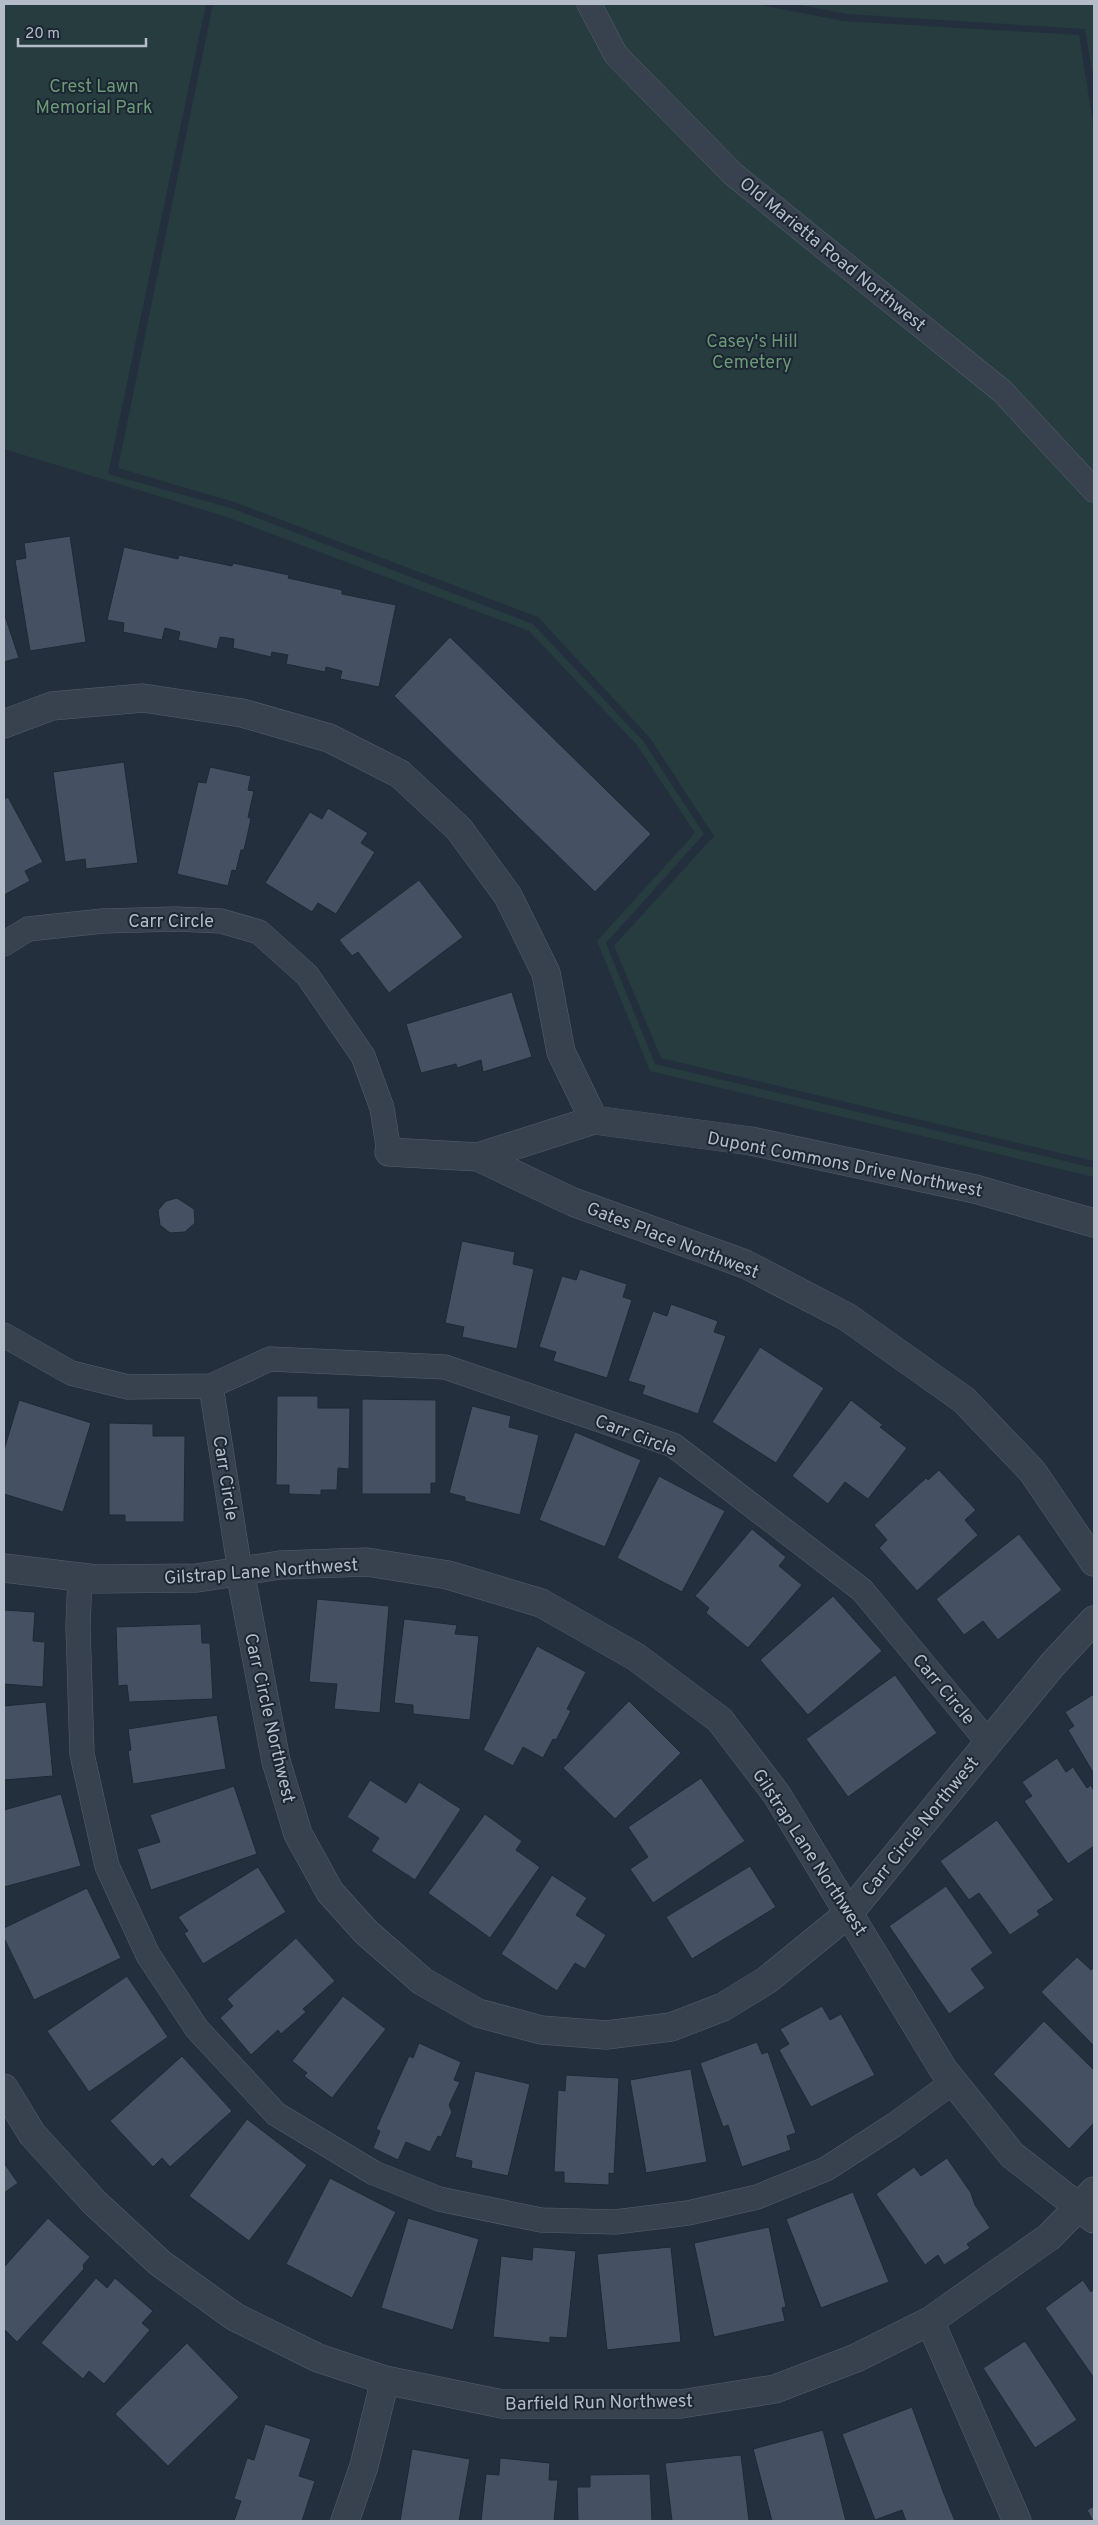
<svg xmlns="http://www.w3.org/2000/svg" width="1098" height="2525" viewBox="0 0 1098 2525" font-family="Overpass,sans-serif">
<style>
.green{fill:#263c3f}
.building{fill:#455162;stroke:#1f2835}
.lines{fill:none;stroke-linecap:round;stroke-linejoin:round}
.service-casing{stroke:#565f6c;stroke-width:25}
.minor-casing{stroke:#565f6c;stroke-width:29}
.service{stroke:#38414e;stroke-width:24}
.minor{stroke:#38414e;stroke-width:28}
.labels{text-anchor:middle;stroke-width:4;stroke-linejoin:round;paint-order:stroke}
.park-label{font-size:18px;fill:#6b9a76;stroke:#1d2633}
.street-label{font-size:18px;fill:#b4bcc9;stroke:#1d2633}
</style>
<rect width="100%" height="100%" fill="#242f3e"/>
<!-- green -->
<path class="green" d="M4 4H206L108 474 231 508 533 624 643 741 704 834 606 943 655 1064 1094 1168V1177L650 1071 597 941 695 833 637 745 529 631 227 517 4 449Z
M213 4H755L843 21 1079 35 1094 130V1161L661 1058 614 946 714 836 650 738 538 617 234 502 118 468Z
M795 4H1094V82L1085 29 847 14Z"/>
<!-- building -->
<path class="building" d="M70 536 86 642 30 651 15 560 26 558 24 543Z
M124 547 178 559 179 555 232 566 233 563 289 575 288 578 342 590V594L396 605 379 687 340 679 342 671 326 667 325 672 286 664 288 655 272 652 271 657 233 648 234 639 220 637 217 649 178 640 180 632 165 628 162 640 123 632 124 623 107 620Z
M4 613 19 658 4 662Z
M450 637 651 834 595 892 394 696Z
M124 762 138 863 86 869 85 859 65 862 53 772Z
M210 767 251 776 248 790 254 791 248 817 251 819 244 850H241L236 871 232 870 228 886 177 874 198 782 206 783Z
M8 797 43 862 25 871 30 881 4 895V799Z
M328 808 368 833 361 843 375 852 336 914 318 903 312 912 265 883 310 812 322 819Z
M419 880 463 937 389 993 358 952 352 956 339 940Z
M512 992 532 1057 483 1072 481 1060 457 1068 456 1064 421 1073 406 1024Z
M177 1198 194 1209 195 1223 185 1232 170 1233 160 1225 158 1210 166 1201Z
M462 1241 515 1252 513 1264 534 1269 517 1349 462 1337 464 1327 445 1323Z
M580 1269 627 1284 623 1297 632 1300 607 1378 553 1361 556 1352 539 1347 562 1276 576 1280Z
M671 1304 718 1321 714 1332 726 1336 698 1414 642 1394 645 1386 628 1381 653 1311 667 1316Z
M760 1347 824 1388 776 1463 712 1422Z
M277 1396H318V1408H350L349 1469 338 1468 337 1490H321V1495L289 1494V1485H276Z
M362 1399 436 1400V1483H431V1494H362Z
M19 1400 91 1423 63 1512 4 1494V1450Z
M851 1400 883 1425 880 1427 907 1448 868 1499 845 1482 828 1504 792 1476Z
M472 1406 511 1416 509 1427 539 1435 520 1515 465 1501V1497L449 1493Z
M109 1423 153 1424V1436H185L184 1522H125V1515H109Z
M575 1432 641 1460 605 1547 539 1520Z
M939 1470 976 1510 965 1520 978 1535 917 1591 879 1548 887 1540 874 1525 926 1478 928 1480Z
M659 1476 725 1511 682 1592 617 1558Z
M752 1529 786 1557 779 1566 802 1585 748 1648 706 1613 709 1608 695 1596Z
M1019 1534 1062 1590 998 1640 983 1621 964 1635 936 1599Z
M833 1596 882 1651 808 1715 760 1660Z
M317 1599 389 1606 380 1713 334 1709 337 1684 309 1682Z
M4 1610 35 1612 33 1641 45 1642 43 1687 4 1684Z
M404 1619 457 1625 455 1634 479 1636 470 1720 413 1714V1705L394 1703Z
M201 1624 202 1643H210L213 1699 129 1702 127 1685 118 1686 116 1627Z
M537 1646 586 1672 567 1709 571 1711 556 1740 553 1739 543 1758 523 1747 513 1766 483 1750Z
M895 1675 937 1733 848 1797 806 1739Z
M1094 1694V1774L1068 1730 1074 1726 1065 1712Z
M629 1701 681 1753 615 1819 563 1768Z
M46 1702 53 1776 4 1780V1706Z
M217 1715 226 1769 133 1784 128 1751 131 1750 128 1729Z
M1057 1758 1066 1772 1073 1767 1087 1788 1091 1785 1094 1791V1846L1068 1864 1024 1801 1032 1796 1022 1782Z
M701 1778 745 1841 653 1903 630 1869 648 1857 628 1827Z
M370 1780 406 1803 419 1782 461 1809 415 1880 371 1851 379 1838 347 1817Z
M234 1786 257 1854 151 1890 137 1849 160 1842 150 1815Z
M61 1794 81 1866 4 1887V1810Z
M485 1814 522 1841 516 1850 540 1867 490 1938 428 1893Z
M997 1820 1054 1900 1037 1911 1040 1915 1010 1935 979 1893 969 1900 940 1861Z
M750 1866 776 1907 692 1959 666 1917Z
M258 1867 286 1912 203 1964 184 1933 188 1931 178 1917Z
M552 1875 587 1898 576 1915 606 1935 585 1969 575 1963 557 1991 501 1954Z
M946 1886 993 1953 971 1969 985 1988 949 2014 889 1926Z
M87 1888 121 1958 34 2000 4 1938V1928Z
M296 1938 335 1981 303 2009 306 2012 281 2034 278 2030 251 2055 220 2018 233 2006 227 1999Z
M1077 1957 1091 1970 1094 1967V2046L1041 1992Z
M127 1976 168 2037 89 2092 47 2031Z
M343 1996 386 2029 332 2098 304 2076 307 2073 292 2061Z
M822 2006 830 2020 841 2014 875 2075 811 2107 779 2050 789 2044 780 2029Z
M1044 2021 1094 2070V2123L1069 2149 993 2074Z
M757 2042 762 2054 768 2052 796 2133 787 2136 791 2150 742 2167 728 2125 723 2127 700 2063Z
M419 2043 461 2062 454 2080 460 2082 449 2105 452 2112 441 2137 438 2136 430 2152 406 2142 398 2160 373 2148 380 2131 376 2129 409 2056 413 2058Z
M182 2056 232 2111 170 2167 162 2158 153 2167 110 2121Z
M691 2069 707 2162 646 2173 630 2080Z
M475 2071 530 2084 508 2176 471 2168 472 2161 455 2157Z
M566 2075 619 2078 614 2174 609 2173V2185L564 2183V2172H554L558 2090 565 2091Z
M247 2119 307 2165 249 2241 189 2196Z
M947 2158 971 2193 975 2205 990 2228 967 2244 970 2248 944 2265 938 2255 925 2265 876 2194 914 2167 921 2176Z
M4 2163 18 2183 4 2193Z
M330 2178 396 2212 352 2298 286 2264Z
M853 2192 889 2282 821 2308 786 2219Z
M48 2218 90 2257 83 2265 84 2269 17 2342 4 2329V2267Z
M408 2218 479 2239 453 2330 381 2308Z
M769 2227 786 2307 782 2308 785 2321 714 2337 694 2243Z
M533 2247 576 2251 567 2338 550 2337V2343L493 2337 501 2256 532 2260Z
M671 2247 681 2342 607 2350 597 2254Z
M96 2278 107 2288 115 2278 153 2311 142 2323 150 2330 104 2384 89 2371 83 2379 41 2343Z
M1083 2280 1091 2292 1094 2289V2378L1045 2308Z
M1025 2341 1077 2420 1035 2448 983 2368Z
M187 2343 239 2397 168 2466 115 2414Z
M912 2407 944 2494 955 2521H906L902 2510 875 2520 842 2434Z
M265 2424 311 2439 299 2476 315 2481 302 2521H234L241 2501 234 2499 247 2458 254 2460Z
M823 2430 846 2521H772L753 2449Z
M412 2449 470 2459 459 2521H400Z
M741 2455 749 2521H672L665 2463Z
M500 2458 550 2463 549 2480H558L554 2521H481L486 2474 499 2475Z
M650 2474 652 2521H578L577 2487H590V2475Z
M1094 2506V2521H1093L1087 2510Z"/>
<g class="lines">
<defs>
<path id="service" d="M589 4 616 55 733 174 1002 391 1094 490
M4 944 28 929 103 921 176 919 221 921 259 932 307 975 363 1056 382 1108 389 1152
M4 1335 71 1373 128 1387 211 1386 270 1359 445 1367 673 1445 862 1590 988 1742
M211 1386 240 1571
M80 1577 78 1626 82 1754 107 1866 148 1955 197 2029 276 2114 374 2173 439 2199 541 2220 615 2222 688 2213 757 2197 826 2169 894 2125 953 2082"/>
<path id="minor" d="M4 724 52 706 143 698 242 713 329 738 400 774 459 829 508 896 546 973 561 1052 594 1120
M389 1152 478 1157 573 1202 745 1264 847 1317 964 1400 1032 1471 1094 1562
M478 1157 594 1120 751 1141 975 1189 1094 1223
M4 1568 96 1579 197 1578 280 1565 367 1562 448 1575 541 1603 636 1657 720 1720 777 1795 943 2069 1012 2155 1094 2219
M240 1571 276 1761 298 1834 330 1892 366 1932 422 1981 478 2013 541 2030 606 2035 671 2027 723 2007 767 1980 849 1913 1053 1664 1094 1620
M4 2088 32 2134 95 2203 160 2263 235 2317 318 2358 385 2380 502 2404H681L775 2389 856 2358 930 2321 1049 2237 1094 2191
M930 2321 1017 2521
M345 2521 364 2466 385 2380"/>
</defs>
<!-- service casing -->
<use href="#service" class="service-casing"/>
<!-- minor casing -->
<use href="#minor" class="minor-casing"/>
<!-- service -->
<use href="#service" class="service"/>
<!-- minor -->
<use href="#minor" class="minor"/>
</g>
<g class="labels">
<!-- park labels -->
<g class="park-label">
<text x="94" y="92">Crest Lawn<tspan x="94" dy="21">Memorial Park</tspan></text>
<text x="752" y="347">Casey's Hill<tspan x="752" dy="21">Cemetery</tspan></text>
</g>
<!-- street labels -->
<g class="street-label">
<text transform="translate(833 254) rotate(39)" y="6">Old Marietta Road Northwest</text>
<text x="171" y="927">Carr Circle</text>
<text transform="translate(845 1164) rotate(11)" y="6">Dupont Commons Drive Northwest</text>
<text transform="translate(673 1240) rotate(21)" y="6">Gates Place Northwest</text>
<text transform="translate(636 1435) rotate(21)" y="6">Carr Circle</text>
<text transform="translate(226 1478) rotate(81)" y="6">Carr Circle</text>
<text transform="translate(261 1571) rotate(-4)" y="6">Gilstrap Lane Northwest</text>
<text transform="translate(944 1689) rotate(50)" y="6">Carr Circle</text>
<text transform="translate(270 1718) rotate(77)" y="6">Carr Circle Northwest</text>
<text transform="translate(920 1826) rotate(-51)" y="6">Carr Circle Northwest</text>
<text transform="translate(810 1852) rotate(57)" y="6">Gilstrap Lane Northwest</text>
<text transform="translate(599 2402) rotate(-1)" y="6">Barfield Run Northwest</text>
</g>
</g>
<!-- border -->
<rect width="1098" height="2525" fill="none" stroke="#b4bcc9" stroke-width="10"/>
<!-- scale -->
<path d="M18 38v8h128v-8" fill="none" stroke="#b4bcc9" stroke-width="2.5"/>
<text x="25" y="38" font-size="15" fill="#b4bcc9" stroke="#1d2633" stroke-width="4" paint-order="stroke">20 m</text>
</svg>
